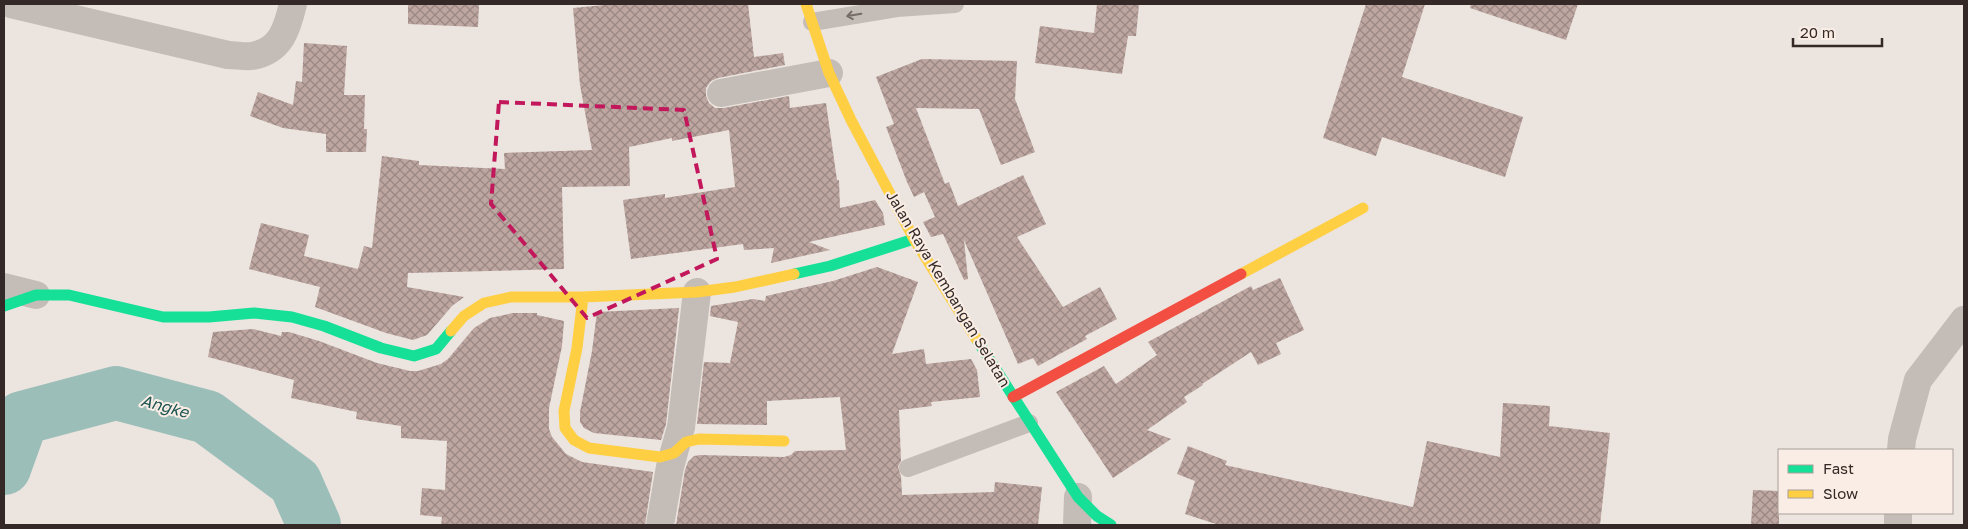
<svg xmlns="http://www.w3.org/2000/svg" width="1968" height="529" viewBox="0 0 1968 529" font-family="'Golos Text',sans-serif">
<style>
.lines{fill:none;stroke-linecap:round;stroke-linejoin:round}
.river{stroke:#9bbeb9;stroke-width:54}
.building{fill:url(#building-cross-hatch)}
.lane{stroke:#c4bcb7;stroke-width:18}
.street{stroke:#c4bcb7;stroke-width:28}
.fast{stroke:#16e098;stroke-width:11}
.slow{stroke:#ffcf43;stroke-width:11}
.jam{stroke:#f24e42;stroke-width:11}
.oneway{stroke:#756b67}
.marked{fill:none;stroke:#c2185b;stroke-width:4;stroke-dasharray:10 6;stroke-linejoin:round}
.labels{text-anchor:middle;stroke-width:4;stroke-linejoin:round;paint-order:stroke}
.street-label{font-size:15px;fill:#342926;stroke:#f9ede5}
.water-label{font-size:16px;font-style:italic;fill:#1d5552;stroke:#f9ede5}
</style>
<defs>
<pattern id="building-cross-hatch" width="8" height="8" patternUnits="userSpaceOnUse" patternTransform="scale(1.25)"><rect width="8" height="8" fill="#bea6a1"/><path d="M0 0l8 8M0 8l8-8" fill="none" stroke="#9b8783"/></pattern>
</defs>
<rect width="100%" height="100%" fill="#ebe4df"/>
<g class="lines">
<!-- river -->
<path class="river" d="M4 468 22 418 116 393 207 417 295 482 314 525"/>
</g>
<!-- building -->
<path class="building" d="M408 4H479L478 27 408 24Z
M615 4H748L754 57 783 53 785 65 718 78 711 81 706 88V96L709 103 715 108H724L789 96 790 108 826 103 837 180H839L840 208 875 200 883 213 885 225 809 242 830 250 771 263 774 248 744 250 743 244 631 259 623 200 665 194V198L735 187 729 130 672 141V138L629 147 630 186 562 187 564 269 408 273 407 287 464 297 452 306 427 335 413 340 386 333 315 307 320 287 249 269 261 223 309 235 304 256 358 269 364 246 372 248 382 156 419 161V165L505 169 504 153 592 150 580 85 573 8Z
M1097 4H1139L1136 36H1128L1122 74 1035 63 1040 26 1094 33Z
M1366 4H1425L1402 77 1523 117 1505 177 1382 137 1376 156 1323 138Z
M1471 4H1578L1566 40 1470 8Z
M304 43 347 46 344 95H365L364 129H367L366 152H326V134L283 128 250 116 258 92 293 105 296 81 302 82Z
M922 59 1017 61 1015 99 1035 152 1001 165 979 109 916 108 945 184 949 182 958 206 1023 175 1046 224 1017 237 1063 307 1100 287 1117 319 1085 336 1087 339 1038 366 1033 358 1018 364 964 240 968 279 964 280 943 234 931 237 923 222 935 217 924 192 914 197 907 182 886 127 894 124 876 77Z
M877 267 918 282 892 354 924 349 926 364 971 359 977 370 980 397 931 402 932 406 899 410 901 461 898 467 901 476 902 495 994 492 995 482 1042 487 1038 525H676L685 470 688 462 694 456 700 455 784 457 791 455 795 451 846 450 840 397 767 401V425L697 424 704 362 730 363 738 322 710 316 711 306 753 299 765 301 766 296 833 281Z
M1280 278 1304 330 1276 343 1281 354 1258 365 1251 352 1202 384 1203 385 1184 397 1187 402 1147 430 1171 439 1113 478 1056 392 1104 366 1116 384 1157 355 1148 342 1251 286 1253 290Z
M679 308 666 424 661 440 594 433 584 428 580 422V412L592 351 597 312Z
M513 313H537V315L564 321 562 346 549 408V429L552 437 566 454 582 462 653 472 645 525H441L442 517 420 515 422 488 445 490 447 441 401 438V426L356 419 357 412 291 398 294 380 208 357 213 332 253 329 281 336 282 332H289L319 341 377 363 410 371H418L441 364 448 359 474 328 490 318Z
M1503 403 1550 406 1549 426 1610 433 1600 525H1219L1185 514 1195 481 1177 474 1188 446 1227 461 1225 465 1413 507 1427 441 1500 457Z
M1753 490 1779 491V525H1751Z"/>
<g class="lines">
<!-- lane -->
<path class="lane" d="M812 22 897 8 955 4
M908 468 1029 423"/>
<!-- street -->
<path class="street" d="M11 4 228 55C236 55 245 57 252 56 281 51 287 29 293 4
M721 93 829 73
M4 287 36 295
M1901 450 1902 439 1918 380 1964 320
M660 525 670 467 681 427 697 292
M1077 525 1078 497
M1898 525V513"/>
<!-- fast -->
<path class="fast" d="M794 274 830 266 914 239
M4 306 36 295H69L163 317H209L254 313 292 317 324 326 381 348 414 356 436 349 451 331
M977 340 1078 497 1097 516 1111 525"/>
<!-- slow -->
<path class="slow" d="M806 4 829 73 851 120 914 239 977 340
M1241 274 1363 208
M583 297 577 348 564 411 565 428 574 440 589 448 660 457 674 453 686 442 699 439 784 441
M451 331 464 316 484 303 511 297H583L697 292 735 287 794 274"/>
<!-- jam -->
<path class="jam" d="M1013 397 1241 274"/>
</g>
<!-- one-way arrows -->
<defs><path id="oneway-shaft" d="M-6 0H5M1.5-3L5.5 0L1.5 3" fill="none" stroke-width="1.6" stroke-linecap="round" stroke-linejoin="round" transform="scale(1.25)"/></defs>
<use class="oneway" href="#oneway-shaft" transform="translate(854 15) rotate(170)"/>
<!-- marked area -->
<path class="marked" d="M499 102 684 110 717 259 587 318 491 204Z"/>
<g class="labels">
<!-- street labels -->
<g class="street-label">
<text transform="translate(948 289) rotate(59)" y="5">Jalan Raya Kembangan Selatan</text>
</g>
<!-- water labels -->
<g class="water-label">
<text transform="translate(165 406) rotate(15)" y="6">Angke</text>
</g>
</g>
<!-- border -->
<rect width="1968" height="529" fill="none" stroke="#342926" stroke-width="10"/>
<!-- legend -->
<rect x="1778" y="449" width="175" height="65" fill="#f9ede5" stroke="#aa9f99"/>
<rect x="1788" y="465" width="25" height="8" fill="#16e098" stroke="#aa9f99"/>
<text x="1823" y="474" font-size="15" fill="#342926">Fast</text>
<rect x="1788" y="490" width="25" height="8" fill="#ffcf43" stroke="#aa9f99"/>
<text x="1823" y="499" font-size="15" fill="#342926">Slow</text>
<!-- scale -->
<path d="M1793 38v8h89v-8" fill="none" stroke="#342926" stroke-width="2.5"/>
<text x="1800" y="38" font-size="15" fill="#342926" stroke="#f9ede5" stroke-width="4" paint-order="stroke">20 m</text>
</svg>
